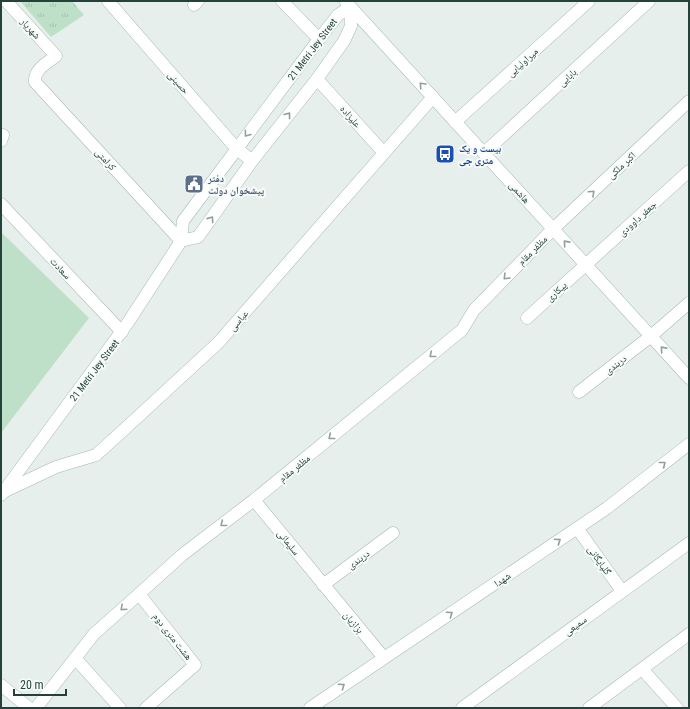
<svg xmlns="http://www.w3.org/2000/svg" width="690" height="709" viewBox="0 0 690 709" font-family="'Roboto Condensed','Noto Naskh Arabic',sans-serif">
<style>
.grass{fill:#bfe0c8}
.park{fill:url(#park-tufts)}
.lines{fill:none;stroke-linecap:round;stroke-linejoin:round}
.minor-casing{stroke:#a8b8b2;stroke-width:13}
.secondary-casing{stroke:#a4bbb3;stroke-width:13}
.minor{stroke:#fff;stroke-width:12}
.secondary{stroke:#fff;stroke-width:12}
.oneway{stroke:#92a09c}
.labels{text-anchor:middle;stroke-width:4;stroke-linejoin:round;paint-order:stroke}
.street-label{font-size:10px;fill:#24423a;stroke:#f7fbf9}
.transit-label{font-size:10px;font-weight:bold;fill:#164399;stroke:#f7fbf9;text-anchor:start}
.service-label{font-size:10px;font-weight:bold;fill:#4e5e75;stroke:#f7fbf9;text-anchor:start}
</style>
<defs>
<pattern id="park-tufts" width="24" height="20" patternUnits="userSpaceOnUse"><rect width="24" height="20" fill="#bfe0c8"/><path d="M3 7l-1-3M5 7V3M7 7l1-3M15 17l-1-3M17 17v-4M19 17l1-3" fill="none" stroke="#a4c1ad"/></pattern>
</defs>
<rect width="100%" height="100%" fill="#e6efeb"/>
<!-- grass -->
<path class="grass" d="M1 232 89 318 1 433Z"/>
<!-- park -->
<path class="park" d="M20 1H72L84 15 51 37Z"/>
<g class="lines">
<defs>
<path id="minor" d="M6 1 56 56C47 63 34 69 35 82L181 241
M108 1 236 148 252 161
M282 1 319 39
M194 5 198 1
M317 79 384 153
M455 122 589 1
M1 141 3 135
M484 153 649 1
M1 204 122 332
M527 318 689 171
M579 392 651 336 689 303
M3 492 56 467 96 455 117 436 218 343 433 97
M254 500 384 658
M577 528 622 591
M323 585 393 533
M139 594 195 665 146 708
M75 658 120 708
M642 669 677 708
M1 685 29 708
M36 708 94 634 139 594 182 555 254 500 462 330 474 310 553 229 689 101
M310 708 607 508 689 444
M462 708 689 543
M589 708 689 634"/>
<path id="secondary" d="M346 2 689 378
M181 241 198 237 252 161 317 79 344 41 351 26 350 7
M1 495 127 324 181 241 183 221 319 39 338 15 350 7"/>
</defs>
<!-- minor casing -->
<use href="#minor" class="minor-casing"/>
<!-- secondary casing -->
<use href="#secondary" class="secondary-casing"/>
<!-- minor -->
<use href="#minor" class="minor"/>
<!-- secondary -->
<use href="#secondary" class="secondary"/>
</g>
<!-- one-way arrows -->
<defs><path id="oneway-chevron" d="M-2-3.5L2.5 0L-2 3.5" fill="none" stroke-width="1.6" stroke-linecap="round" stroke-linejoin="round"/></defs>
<g class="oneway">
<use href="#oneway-chevron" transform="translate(422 85) rotate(-133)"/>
<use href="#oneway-chevron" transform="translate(288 115) rotate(-52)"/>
<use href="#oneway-chevron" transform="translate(247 134) rotate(127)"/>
<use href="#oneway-chevron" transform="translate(592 193) rotate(-43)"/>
<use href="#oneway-chevron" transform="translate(211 219) rotate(-55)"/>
<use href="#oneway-chevron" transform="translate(566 243) rotate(-132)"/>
<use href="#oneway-chevron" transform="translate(506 277) rotate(135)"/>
<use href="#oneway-chevron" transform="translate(663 349) rotate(-132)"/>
<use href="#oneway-chevron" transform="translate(432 355) rotate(141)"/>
<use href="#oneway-chevron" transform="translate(331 437) rotate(141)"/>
<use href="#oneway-chevron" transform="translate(663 464) rotate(-38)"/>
<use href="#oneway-chevron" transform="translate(223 524) rotate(142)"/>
<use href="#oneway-chevron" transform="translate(558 541) rotate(-34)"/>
<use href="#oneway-chevron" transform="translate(123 608) rotate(138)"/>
<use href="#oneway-chevron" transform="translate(450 614) rotate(-34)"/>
<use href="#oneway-chevron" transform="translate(342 686) rotate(-34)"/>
</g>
<!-- icons -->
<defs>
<symbol id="bus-square" viewBox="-11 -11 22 22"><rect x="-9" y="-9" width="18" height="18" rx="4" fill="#1a4fb4" stroke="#f7fbf9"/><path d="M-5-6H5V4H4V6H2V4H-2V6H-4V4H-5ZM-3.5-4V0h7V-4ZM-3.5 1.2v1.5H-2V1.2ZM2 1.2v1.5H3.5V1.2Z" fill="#fff"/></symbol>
<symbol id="civic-square" viewBox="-11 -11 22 22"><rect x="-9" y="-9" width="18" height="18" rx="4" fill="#5c6f8a" stroke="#f7fbf9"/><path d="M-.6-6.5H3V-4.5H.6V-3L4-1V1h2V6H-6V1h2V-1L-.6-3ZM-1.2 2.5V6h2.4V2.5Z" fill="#fff"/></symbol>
</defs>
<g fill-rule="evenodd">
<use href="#bus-square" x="434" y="143" width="22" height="22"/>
<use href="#civic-square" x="183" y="173" width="22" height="22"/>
</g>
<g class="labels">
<!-- street labels -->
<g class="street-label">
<text transform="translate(31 28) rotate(48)" y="4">شهریار</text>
<text transform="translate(312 49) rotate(-53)" y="4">21 Metri Jey Street</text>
<text transform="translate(522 62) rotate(-42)" y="4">میراولیایی</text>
<text transform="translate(567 77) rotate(-43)" y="4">بابایی</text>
<text transform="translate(179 82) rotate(49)" y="4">حسینی</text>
<text transform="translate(351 116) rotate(48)" y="4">علیزاده</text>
<text transform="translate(106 159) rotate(48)" y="4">کرامتی</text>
<text transform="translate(621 165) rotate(-43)" y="4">اکبر ملکی</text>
<text transform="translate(520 192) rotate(48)" y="4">هاشمی</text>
<text transform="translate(637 218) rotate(-42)" y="4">جعفر داوودی</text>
<text transform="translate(532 250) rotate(-45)" y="4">مظفر مقام</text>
<text transform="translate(61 268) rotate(47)" y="4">سعادت</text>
<text transform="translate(556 291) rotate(-42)" y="4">پیکاری</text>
<text transform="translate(238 320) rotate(-49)" y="4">عباسی</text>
<text transform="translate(615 364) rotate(-38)" y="4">دربندی</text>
<text transform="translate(94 370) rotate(-53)" y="4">21 Metri Jey Street</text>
<text transform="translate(294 468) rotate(-39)" y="4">مظفر مقام</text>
<text transform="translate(289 542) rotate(51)" y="4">سلیمانی</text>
<text transform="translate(358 559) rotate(-37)" y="4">دربندی</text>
<text transform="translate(600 560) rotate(55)" y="4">گلپایگانی</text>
<text transform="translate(502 579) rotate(-34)" y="4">شهدا</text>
<text transform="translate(354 622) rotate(50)" y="4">بزازیان</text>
<text transform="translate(575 625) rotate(-36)" y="4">سمیعی</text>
<text transform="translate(173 636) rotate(52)" y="4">هشت متری دوم</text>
</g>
<!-- transit labels -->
<g class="transit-label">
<text x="459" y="152">بیست و یک<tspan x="459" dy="12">متری جی</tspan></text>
</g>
<!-- service labels -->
<g class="service-label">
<text x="208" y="182">دفتر<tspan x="208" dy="12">پیشخوان دولت</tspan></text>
</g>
</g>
<!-- border -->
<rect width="690" height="709" fill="none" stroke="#24423a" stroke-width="4"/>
<!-- scale -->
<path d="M14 689v6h52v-6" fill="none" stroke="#24423a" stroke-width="2"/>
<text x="20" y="689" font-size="12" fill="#24423a" stroke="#f7fbf9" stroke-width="3" paint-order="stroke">20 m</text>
</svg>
